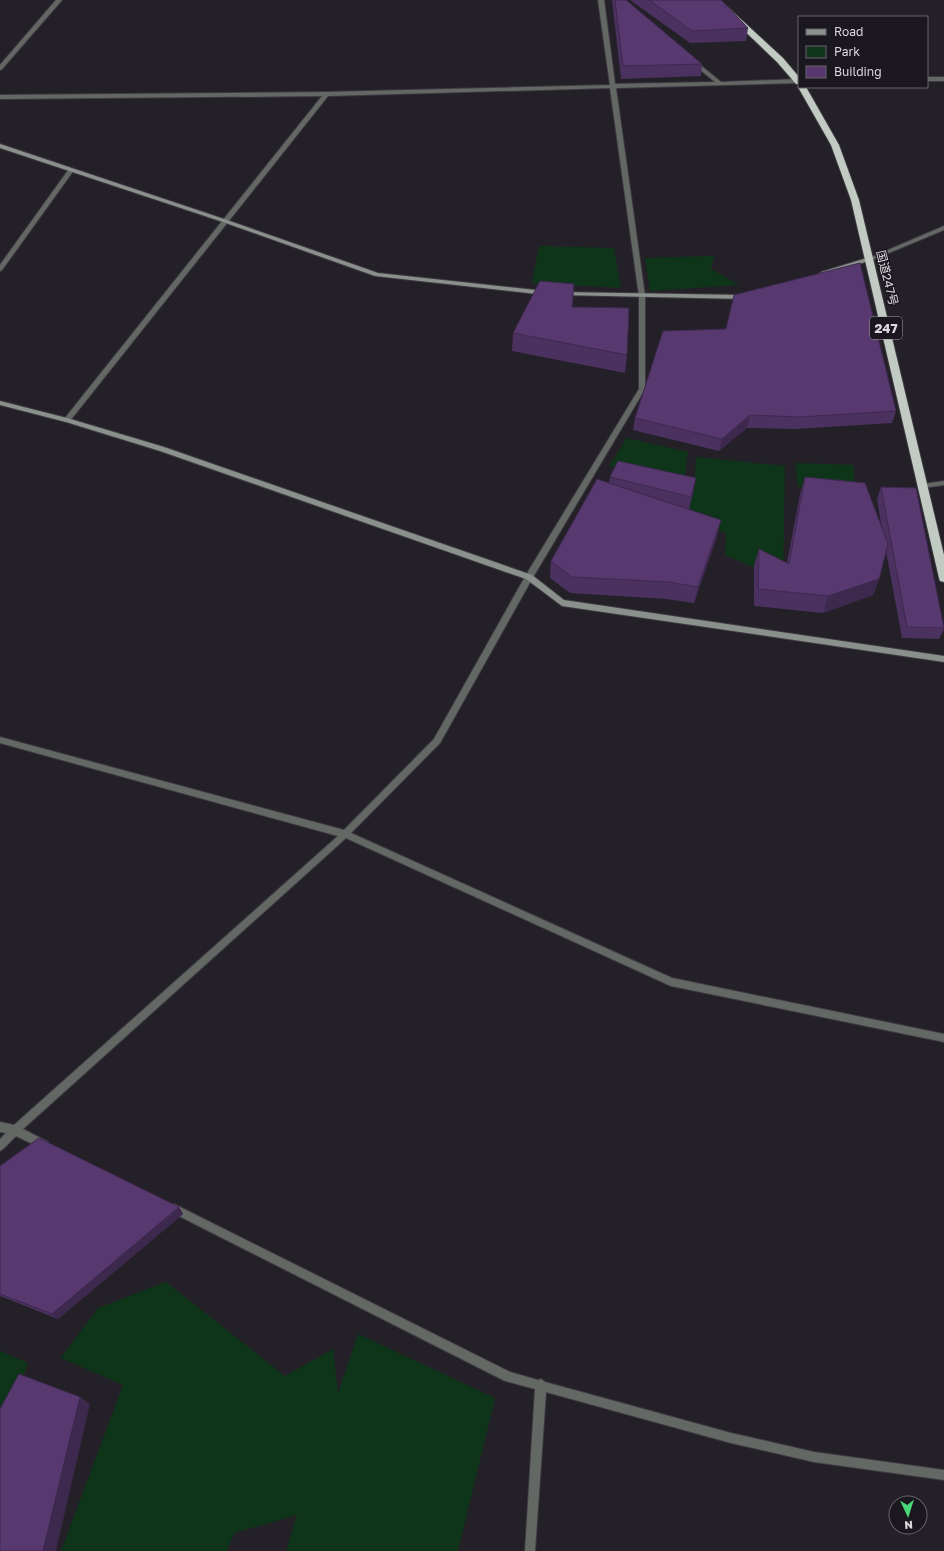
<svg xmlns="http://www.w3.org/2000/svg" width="944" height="1551" viewBox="0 0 944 1551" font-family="'Golos Text','Noto Sans JP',sans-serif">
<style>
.green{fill:#0e351a}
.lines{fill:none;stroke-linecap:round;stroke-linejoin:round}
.street-casing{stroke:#3e3a41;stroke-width:2}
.secondary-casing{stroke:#3e3a41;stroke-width:2}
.highway-casing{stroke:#3e3a41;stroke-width:2}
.street{fill:#646865;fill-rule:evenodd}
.secondary{fill:#8a908b;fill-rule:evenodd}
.highway{fill:#c1cbc3;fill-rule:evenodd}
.wall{fill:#4b315f}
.shaded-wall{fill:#3d284e}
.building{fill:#57396f;stroke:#3d284e}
.labels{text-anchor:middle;stroke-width:3;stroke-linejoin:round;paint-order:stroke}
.far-street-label{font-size:12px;fill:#dbd8de;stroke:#1a171e}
.shield{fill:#1a171e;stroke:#a19ea4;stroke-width:1}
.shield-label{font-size:13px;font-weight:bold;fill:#dbd8de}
</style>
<rect width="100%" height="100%" fill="#242027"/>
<!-- green -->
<path class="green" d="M539 246 614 248 621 288 532 283Z
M714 256 711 269 739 285 650 291 645 258Z
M627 438 688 452 684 483 609 466Z
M696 457 785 466 783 580 725 555 726 533 655 508 694 490Z
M795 463 854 465V489L798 487Z
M166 1282 285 1376 333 1349 338 1393 358 1334 495 1398 458 1551H286L297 1515 234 1533 227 1551H61L123 1385 61 1358 98 1308Z
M0 1351 28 1363 0 1440Z"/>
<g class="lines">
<defs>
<path id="street" d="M56 0H62L2 69 0 70V65Z
M598 0H604L615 84 715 82 692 63V61L694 60 721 82 799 79V83L616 88 645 296V389L532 579 440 743 351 833 672 978 944 1034V1042L671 986 346 838 23 1129 48 1142 50 1145 48 1148 45 1150 16 1136 3 1149 0 1151V1139L6 1133 0 1132V1122L14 1125 338 836 0 743V737L344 830 434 739 526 575 639 389V296L610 88 328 96 69 422H65V418L322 96 0 99V95L326 92 610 85Z
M927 77H944V81H927Z
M69 169 74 170 2 270 0 271V265Z
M944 226V230L872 260 870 261 867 259Z
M944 481V485L923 488 920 486 923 484Z
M174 1204 510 1372 538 1380 541 1379 545 1382 731 1433 814 1452 944 1470V1480L814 1462 731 1443 546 1392 535 1551H525L535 1389 505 1381 171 1212 169 1209 171 1206Z"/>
<path id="secondary" d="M0 144 227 220 378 273 545 291 548 293 545 295 375 276 223 222 0 148Z
M870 257 873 259 872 260 823 275 820 273 821 272Z
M562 292 743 295 746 297 743 299 560 295 559 294Z
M0 401 67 418 164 447 532 575 564 600 944 656V662L562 606 526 579 160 451 66 422 0 405Z"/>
<path id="highway" d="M712 0H720L783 58 799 77V84H796L777 62Z
M799 86V87H806L839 145 859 200 944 555V582L940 581 939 578 851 200 831 145 798 87Z"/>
</defs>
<!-- street casing -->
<use href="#street" class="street-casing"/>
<!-- secondary casing -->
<use href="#secondary" class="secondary-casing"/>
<!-- highway casing -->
<use href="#highway" class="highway-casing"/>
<!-- street -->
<use href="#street" class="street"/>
<!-- secondary -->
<use href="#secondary" class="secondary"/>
<!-- highway -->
<use href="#highway" class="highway"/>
</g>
<!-- wall -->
<path class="wall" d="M612 0H626L702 64 701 76 621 79Z
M630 0H721L748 28 746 41 690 43Z
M513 333 627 355 625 373 512 351Z
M896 411 892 423 795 429 747 428 719 451 633 430 635 418Z
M610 477 694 490 689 509 717 537 694 603 666 599 570 593 550 578 551 561 609 482Z
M805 477 882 529 877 499 881 487 944 626V629L939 639 902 638 886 551 879 579 873 595 823 613 754 606V566L759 549 787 563 800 494Z
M0 1166 179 1207 183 1214 58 1319 0 1296Z"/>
<!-- shaded-wall -->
<path class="shaded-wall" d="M750 415 747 428 719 451 722 439Z
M696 478 694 490 688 509 691 497Z
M721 520 717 537 694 603 698 587Z
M879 579 873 595 823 613 828 596Z
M179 1207 183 1214 58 1319 52 1314Z
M80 1397 90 1404 56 1551H43Z"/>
<!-- building -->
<path class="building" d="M615 0H626L702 64 623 66Z
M649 0H721L748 28 692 31Z
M860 263 896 411 799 417 750 415 722 439 635 418 663 331 726 329 734 295Z
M540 281 574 284 572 307 629 308 627 355 513 333Z
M618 461 696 478 691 497 610 477Z
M805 477 865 483 888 544 879 579 828 596 758 589 759 549 789 564Z
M597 479 721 520 698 587 669 582 572 577 551 561Z
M881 487 916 488 944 628 907 627Z
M39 1138 179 1207 52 1314 0 1294V1166Z
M19 1374 80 1397 43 1551H0V1409Z"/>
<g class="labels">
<!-- far-street labels -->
<g class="far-street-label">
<text transform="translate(887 278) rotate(76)" y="4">国道247号</text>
</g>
<!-- shield labels -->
<rect class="shield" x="870" y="317" width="32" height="22" rx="3"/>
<g class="shield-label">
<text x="886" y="333">247</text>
</g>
</g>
<!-- legend -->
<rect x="798" y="16" width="130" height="72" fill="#1a171e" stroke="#67646b"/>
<rect x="806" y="29" width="20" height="6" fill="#8a908b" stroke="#67646b"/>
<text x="834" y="36" font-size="12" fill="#dbd8de">Road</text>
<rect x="806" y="46" width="20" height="12" fill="#0e351a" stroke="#67646b"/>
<text x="834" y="56" font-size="12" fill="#dbd8de">Park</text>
<rect x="806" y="66" width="20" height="12" fill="#57396f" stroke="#67646b"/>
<text x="834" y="76" font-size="12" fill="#dbd8de">Building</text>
<!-- north arrow -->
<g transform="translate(908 1515) rotate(176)"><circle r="19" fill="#1a171e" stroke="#67646b"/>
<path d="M0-3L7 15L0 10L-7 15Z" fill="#4ad778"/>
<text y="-6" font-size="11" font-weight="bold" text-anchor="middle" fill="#dbd8de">N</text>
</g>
</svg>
